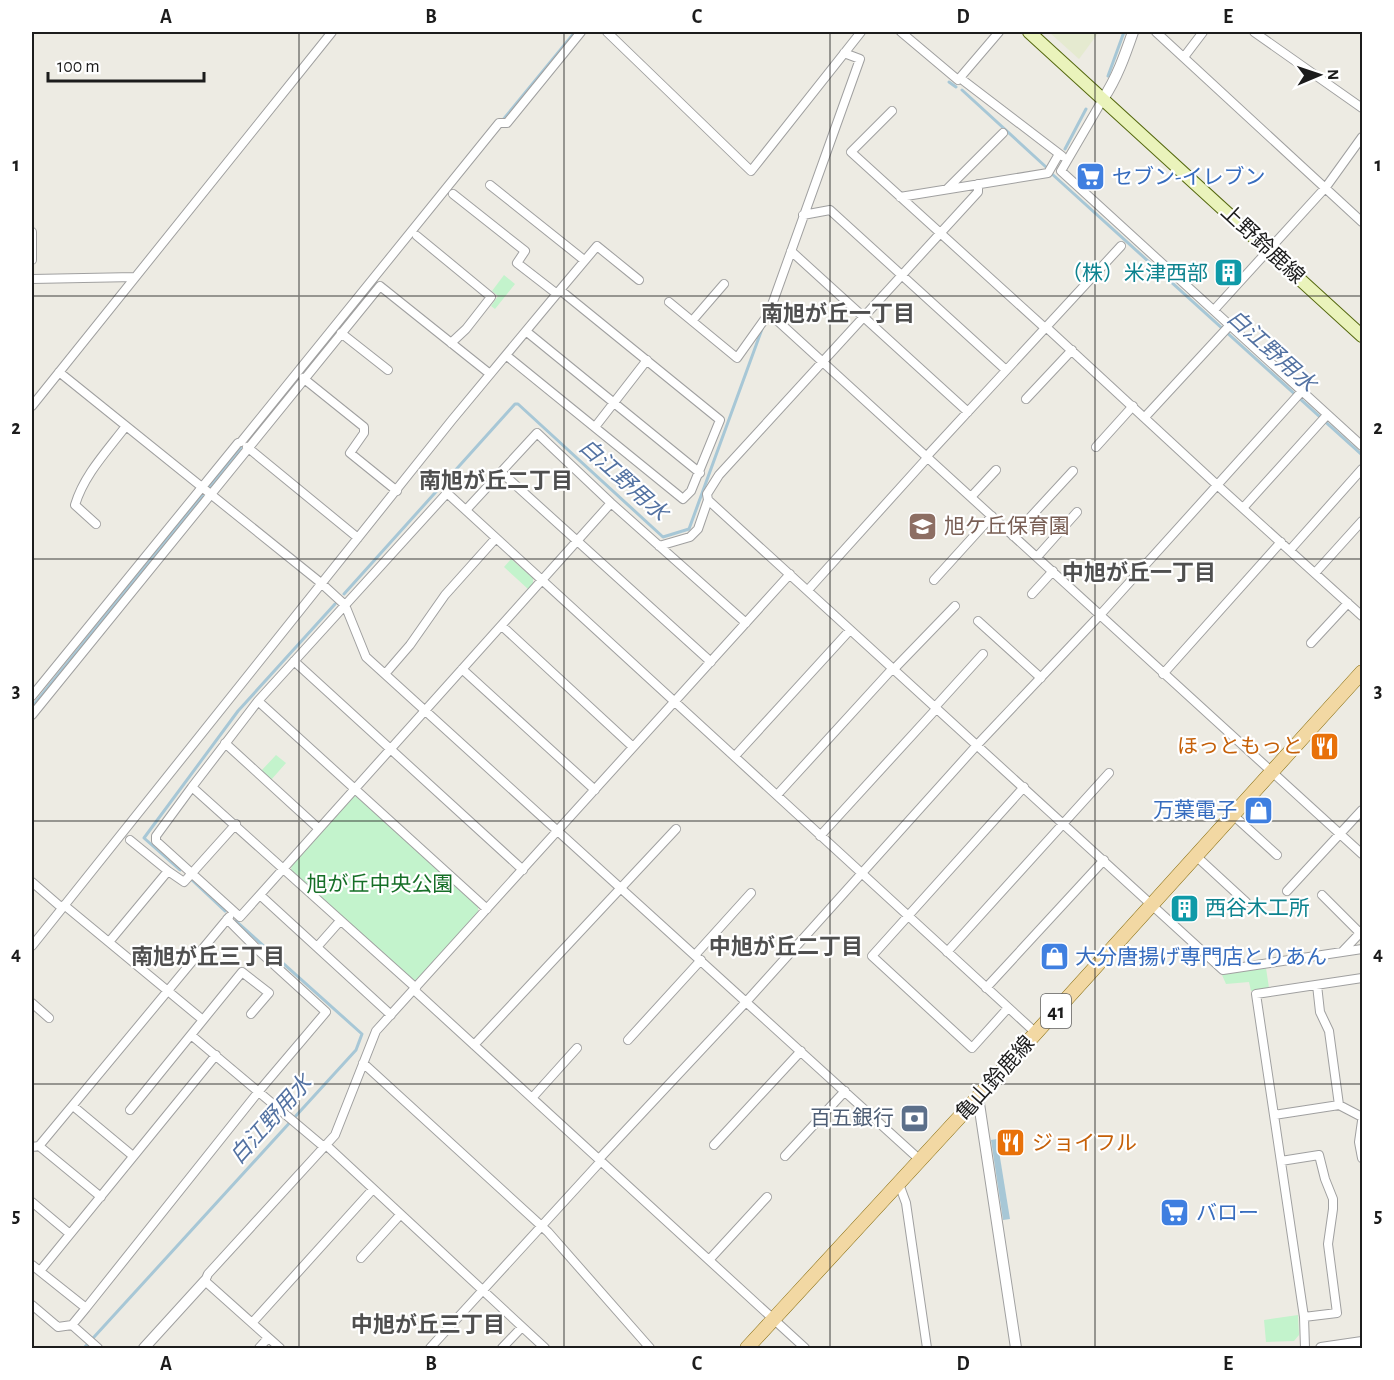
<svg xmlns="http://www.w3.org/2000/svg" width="1394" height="1380" viewBox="0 0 1394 1380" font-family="'Alegreya Sans','Noto Sans JP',sans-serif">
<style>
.farmland{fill:#e5ead0}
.park{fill:#c3f3cc}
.water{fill:#a7c7d6}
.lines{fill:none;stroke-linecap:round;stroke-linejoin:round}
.stream{stroke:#a7c7d6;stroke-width:3}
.minor-casing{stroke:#a0a0a0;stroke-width:10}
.tertiary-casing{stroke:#a0a0a0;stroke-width:12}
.secondary-casing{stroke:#55680f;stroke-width:14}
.primary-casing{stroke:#866c0e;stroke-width:15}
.minor{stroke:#fff;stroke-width:8}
.tertiary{stroke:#fff;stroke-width:10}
.secondary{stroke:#eaf3bb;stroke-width:12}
.primary{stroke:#f2d8a3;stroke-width:14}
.grid{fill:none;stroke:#1c1c1c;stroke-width:1.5;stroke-opacity:0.55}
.labels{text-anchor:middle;stroke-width:4.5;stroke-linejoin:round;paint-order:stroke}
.shield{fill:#fff;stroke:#606060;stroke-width:1.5}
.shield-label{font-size:20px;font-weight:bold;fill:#1c1c1c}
.shop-label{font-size:21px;fill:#366cbe;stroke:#fff;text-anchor:start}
.street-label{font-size:21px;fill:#1c1c1c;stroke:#fff}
.culture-label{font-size:21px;fill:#0d838f;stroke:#fff;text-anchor:end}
.education-label{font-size:21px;fill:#785e54;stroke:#fff;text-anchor:start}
.food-label{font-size:21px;fill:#c56008;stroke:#fff;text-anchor:end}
.park-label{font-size:21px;fill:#166f27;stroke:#fff}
.service-label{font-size:21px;fill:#4e5e75;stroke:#fff;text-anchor:end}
.neighbourhood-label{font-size:22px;font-weight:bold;fill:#4f4f4f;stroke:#fff}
.water-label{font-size:22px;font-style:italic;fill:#5372a2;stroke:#fff}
.neatline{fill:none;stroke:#1c1c1c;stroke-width:2}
.grid-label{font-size:20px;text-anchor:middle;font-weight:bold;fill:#1c1c1c}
</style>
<rect width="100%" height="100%" fill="#edebe3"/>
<!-- farmland -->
<path class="farmland" d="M1049 32H1099L1079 59Z"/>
<!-- park -->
<path class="park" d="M504 275 515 284 495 309 491 306 498 296 492 291Z
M511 559 533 578V583L528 589 504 567Z
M276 755 286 763 271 780 261 771Z
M357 796 478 907V914L417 981 412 980 291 870 292 863 352 797Z
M1266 968 1269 988 1251 991 1249 982 1226 984 1222 975 1232 972Z
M1298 1315 1299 1335 1294 1341 1266 1342 1264 1320Z"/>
<!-- water -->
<path class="water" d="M997 1139 1010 1219 1003 1220 991 1140Z"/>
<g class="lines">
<!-- stream -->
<path class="stream" d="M1108 76 1124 32
M949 82 956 87
M962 90 1046 167
M502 121 575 32
M1065 149 1086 109
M1052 174 1362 455
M344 594 515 404H518L663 537 689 529 762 329
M32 707 243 445
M180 870 144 838 238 711 335 604
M192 880 225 911
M84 1348 356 1050 362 1034 236 921"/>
<defs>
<path id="minor" d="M607 32 751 171 861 32
M901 32 958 80 999 32
M1156 32 1362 222
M1254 32 1362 108
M1184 57 1203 32
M960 78 1062 156
M1103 99 1061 171 1362 446
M892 111 851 152 1045 328
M490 185 584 260
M947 189 1003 133
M453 194 525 251 517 263 557 294
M900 197 1048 173 1059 154
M803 215 830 210 1006 370
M32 232V260
M417 236 491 297 466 329 451 343
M791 251 968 412
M32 279 135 277
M560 290 597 246 639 280
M669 302 737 358 769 313 860 59 844 53
M1214 310 1326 187 1362 137
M769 313 1362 854
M692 321 724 284
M1046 327 1216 484 1362 616
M527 332 700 473
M341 333 388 370
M59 372 321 583 345 605 366 657 920 1160
M303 378 364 427V433L350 453 397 491
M1026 399 1072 350
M32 406 332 32
M1145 417 1230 325
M595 427 647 360
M247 447 358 538
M1096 447 1133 406
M927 456 1121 246
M501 472 711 662
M971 497 996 470
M708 500 1223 970 1362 949
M1243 508 1327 415
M466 510 537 433 611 503 746 623
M96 524 75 505C84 475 107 451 126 426
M1013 536 1073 471
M659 546 690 537 698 529 708 500 707 494 719 475 978 192V184
M1290 550 1362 469
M1037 557 1077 512
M1315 573 1362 521
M934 580 992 516
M808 590 928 457
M1032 594 1053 571
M978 621 1041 678
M502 626 633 747
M1311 643 1348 603
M294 661 523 870
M462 669 595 790
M894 669 955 606
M385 674 410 645 445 595 496 538
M1163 674 1281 542
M32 696 238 443 241 442 499 123H507L581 32
M258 701 487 909
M935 707 983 654
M32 715 380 286 490 374
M225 743 318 828
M735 756 850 630
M192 787 156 836V841L240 917 611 503
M777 795 893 668
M1233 815 1277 855
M820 836 937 708
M130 840 168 871
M1196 856 1246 902
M32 882 62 908
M1287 891 1362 810
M260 895 391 1015
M1322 895 1360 933
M64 905 203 1020 130 1110
M109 942 168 871 184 882 236 824
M32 946 452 420 560 290 720 420 691 491 683 499 507 356
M317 947 340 921
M947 952 1109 773
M1342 952 1362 931
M695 955 751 893
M1317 985 1320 1012 1329 1031 1339 1105
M416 988 192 787 258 701 447 493 1036 1033
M986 988 1104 860
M414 990 805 1348
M32 1003 49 1018
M1008 1008 972 1048 872 956 1024 787
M203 1020 242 972 269 993 251 1014
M191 1035 324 1147
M628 1040 701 960
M474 1045 676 829
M363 1063 548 1232 650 1348
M532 1098 577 1048
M73 1106 133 1156
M1274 1115 1339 1105 1362 1117
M1362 1121 1359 1142 1362 1158
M326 1145 545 1348
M714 1145 801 1051
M39 1146 101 1197
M32 1147 39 1146 229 917
M785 1156 845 1091
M599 1159 746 1002 977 745 1100 615 1302 391
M1281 1161 1319 1155 1325 1179 1333 1199V1209L1328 1244 1337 1313 1304 1317
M899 1184 906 1203 927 1348
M32 1202 70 1234
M361 1258 400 1215
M709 1260 767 1197
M32 1265 86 1308 259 1091 326 1012 259 951 227 919
M40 1271 216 1055
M32 1305 58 1327 72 1325
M86 1308 72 1325 98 1348
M252 1323 373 1189
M259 1348 268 1338
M280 1348 205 1281 208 1274 335 1135 376 1031 790 574
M430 1348 601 1161
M502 1348 522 1327
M1305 1348 1304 1317 1256 994 1362 978"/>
<path id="tertiary" d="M1103 99C1117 78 1125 55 1133 32
M978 1097 1016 1348
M144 1348 205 1281
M1321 1348 1362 1342"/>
<path id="secondary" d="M1029 32 1362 336"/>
<path id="primary" d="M747 1348 978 1097 1362 672"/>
</defs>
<!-- minor casing -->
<use href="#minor" class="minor-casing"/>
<!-- tertiary casing -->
<use href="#tertiary" class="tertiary-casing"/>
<!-- secondary casing -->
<use href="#secondary" class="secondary-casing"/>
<!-- primary casing -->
<use href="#primary" class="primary-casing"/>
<!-- minor -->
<use href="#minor" class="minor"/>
<!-- tertiary -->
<use href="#tertiary" class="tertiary"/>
<!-- secondary -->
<use href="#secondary" class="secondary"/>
<!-- primary -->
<use href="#primary" class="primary"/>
</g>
<!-- grid -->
<path class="grid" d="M299 32V1348M564 32V1348M830 32V1348M1095 32V1348M32 296H1362M32 559H1362M32 821H1362M32 1084H1362"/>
<!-- icons -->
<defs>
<symbol id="supermarket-square" viewBox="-11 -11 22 22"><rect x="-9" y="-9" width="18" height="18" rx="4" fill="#3f7fe0" stroke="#fff"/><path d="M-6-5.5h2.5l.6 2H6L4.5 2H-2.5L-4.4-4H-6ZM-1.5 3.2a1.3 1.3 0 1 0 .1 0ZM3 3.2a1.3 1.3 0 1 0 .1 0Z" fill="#fff"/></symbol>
<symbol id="building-square" viewBox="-11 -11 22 22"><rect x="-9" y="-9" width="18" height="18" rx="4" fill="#0f9aa8" stroke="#fff"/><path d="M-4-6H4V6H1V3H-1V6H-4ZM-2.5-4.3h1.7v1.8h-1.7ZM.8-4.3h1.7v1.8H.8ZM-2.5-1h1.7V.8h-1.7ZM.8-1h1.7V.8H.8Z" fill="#fff"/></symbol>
<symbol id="school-square" viewBox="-11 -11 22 22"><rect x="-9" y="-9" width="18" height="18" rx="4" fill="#8d6e63" stroke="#fff"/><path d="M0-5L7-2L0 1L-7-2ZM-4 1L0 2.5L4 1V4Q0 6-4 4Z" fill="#fff"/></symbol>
<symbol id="restaurant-square" viewBox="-11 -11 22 22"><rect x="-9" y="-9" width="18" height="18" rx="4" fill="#e8710a" stroke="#fff"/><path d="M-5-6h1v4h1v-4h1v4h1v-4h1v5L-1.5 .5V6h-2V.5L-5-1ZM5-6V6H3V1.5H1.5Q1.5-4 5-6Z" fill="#fff"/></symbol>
<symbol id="shop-square" viewBox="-11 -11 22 22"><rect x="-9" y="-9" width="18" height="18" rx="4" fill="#3f7fe0" stroke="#fff"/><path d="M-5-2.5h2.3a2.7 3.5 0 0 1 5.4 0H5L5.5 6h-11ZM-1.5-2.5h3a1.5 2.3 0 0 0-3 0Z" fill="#fff"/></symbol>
<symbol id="bank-square" viewBox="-11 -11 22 22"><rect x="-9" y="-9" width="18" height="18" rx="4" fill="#5c6f8a" stroke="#fff"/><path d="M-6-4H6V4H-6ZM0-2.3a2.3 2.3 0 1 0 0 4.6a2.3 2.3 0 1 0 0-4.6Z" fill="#fff"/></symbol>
</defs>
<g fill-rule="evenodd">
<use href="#supermarket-square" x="1074" y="160" width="33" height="33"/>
<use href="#building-square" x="1212" y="256" width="33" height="33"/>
<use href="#school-square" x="906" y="510" width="33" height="33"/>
<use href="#restaurant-square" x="1308" y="730" width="33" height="33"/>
<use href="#shop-square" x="1242" y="794" width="33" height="33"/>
<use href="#building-square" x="1168" y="892" width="33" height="33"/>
<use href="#shop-square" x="1038" y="940" width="33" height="33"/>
<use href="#bank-square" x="898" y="1102" width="33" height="33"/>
<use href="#restaurant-square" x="994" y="1126" width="33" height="33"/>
<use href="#supermarket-square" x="1158" y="1196" width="33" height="33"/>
</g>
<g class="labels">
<!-- shield labels -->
<rect class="shield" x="1041" y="994" width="30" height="34" rx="4.5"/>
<g class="shield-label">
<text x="1056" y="1018">41</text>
</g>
<!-- shop labels -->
<g class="shop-label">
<text x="1112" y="184">セブン-イレブン</text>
<text x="1237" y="817" text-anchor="end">万葉電子</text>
<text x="1075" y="964">大分唐揚げ専門店とりあん</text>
<text x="1196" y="1220">バロー</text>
</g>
<!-- street labels -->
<g class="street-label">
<text transform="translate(1263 244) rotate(43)" y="7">上野鈴鹿線</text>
<text transform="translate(995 1078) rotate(-48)" y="7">亀山鈴鹿線</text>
</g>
<!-- culture labels -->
<g class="culture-label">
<text x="1208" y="280">（株）米津西部</text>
<text x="1205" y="915" text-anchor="start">西谷木工所</text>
</g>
<!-- education labels -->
<g class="education-label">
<text x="944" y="533">旭ケ丘保育園</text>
</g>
<!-- food labels -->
<g class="food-label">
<text x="1303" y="753">ほっともっと</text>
<text x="1032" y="1150" text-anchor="start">ジョイフル</text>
</g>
<!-- park labels -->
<g class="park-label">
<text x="380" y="891">旭が丘中央公園</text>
</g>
<!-- service labels -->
<g class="service-label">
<text x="894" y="1125">百五銀行</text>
</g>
<!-- neighbourhood labels -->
<g class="neighbourhood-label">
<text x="838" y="321">南旭が丘一丁目</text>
<text x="496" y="488">南旭が丘二丁目</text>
<text x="1139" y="580">中旭が丘一丁目</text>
<text x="786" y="954">中旭が丘二丁目</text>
<text x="208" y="964">南旭が丘三丁目</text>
<text x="428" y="1332">中旭が丘三丁目</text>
</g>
<!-- water labels -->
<g class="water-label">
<text transform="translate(1272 350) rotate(42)" y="8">白江野用水</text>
<text transform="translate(624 479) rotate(42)" y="8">白江野用水</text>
<text transform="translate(270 1119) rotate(-48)" y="8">白江野用水</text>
</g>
</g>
<!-- border -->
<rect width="1394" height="1380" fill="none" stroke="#ffffff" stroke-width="66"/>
<!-- north arrow -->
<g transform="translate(1319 75) rotate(88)" stroke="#ffffff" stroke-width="4.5" paint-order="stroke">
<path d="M0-4.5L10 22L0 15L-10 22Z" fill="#1c1c1c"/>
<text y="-9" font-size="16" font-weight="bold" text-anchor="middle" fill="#1c1c1c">N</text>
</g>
<!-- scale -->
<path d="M48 72v9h156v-9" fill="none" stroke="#1c1c1c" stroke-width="3"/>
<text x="57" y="72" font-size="18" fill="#1c1c1c" stroke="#ffffff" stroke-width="4.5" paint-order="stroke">100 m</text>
<rect x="33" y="33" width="1328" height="1314" class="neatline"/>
<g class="grid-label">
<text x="166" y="23">A</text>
<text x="431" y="23">B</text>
<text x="697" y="23">C</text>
<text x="963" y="23">D</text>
<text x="1228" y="23">E</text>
<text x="16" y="171">1</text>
<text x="1378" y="171">1</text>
<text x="16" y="434">2</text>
<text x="1378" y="434">2</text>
<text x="16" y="697">3</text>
<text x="1378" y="697">3</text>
<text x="16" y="960">4</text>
<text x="1378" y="960">4</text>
<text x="16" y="1222">5</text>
<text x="1378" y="1222">5</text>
<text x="166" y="1370">A</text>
<text x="431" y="1370">B</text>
<text x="697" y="1370">C</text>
<text x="963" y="1370">D</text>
<text x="1228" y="1370">E</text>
</g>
</svg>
